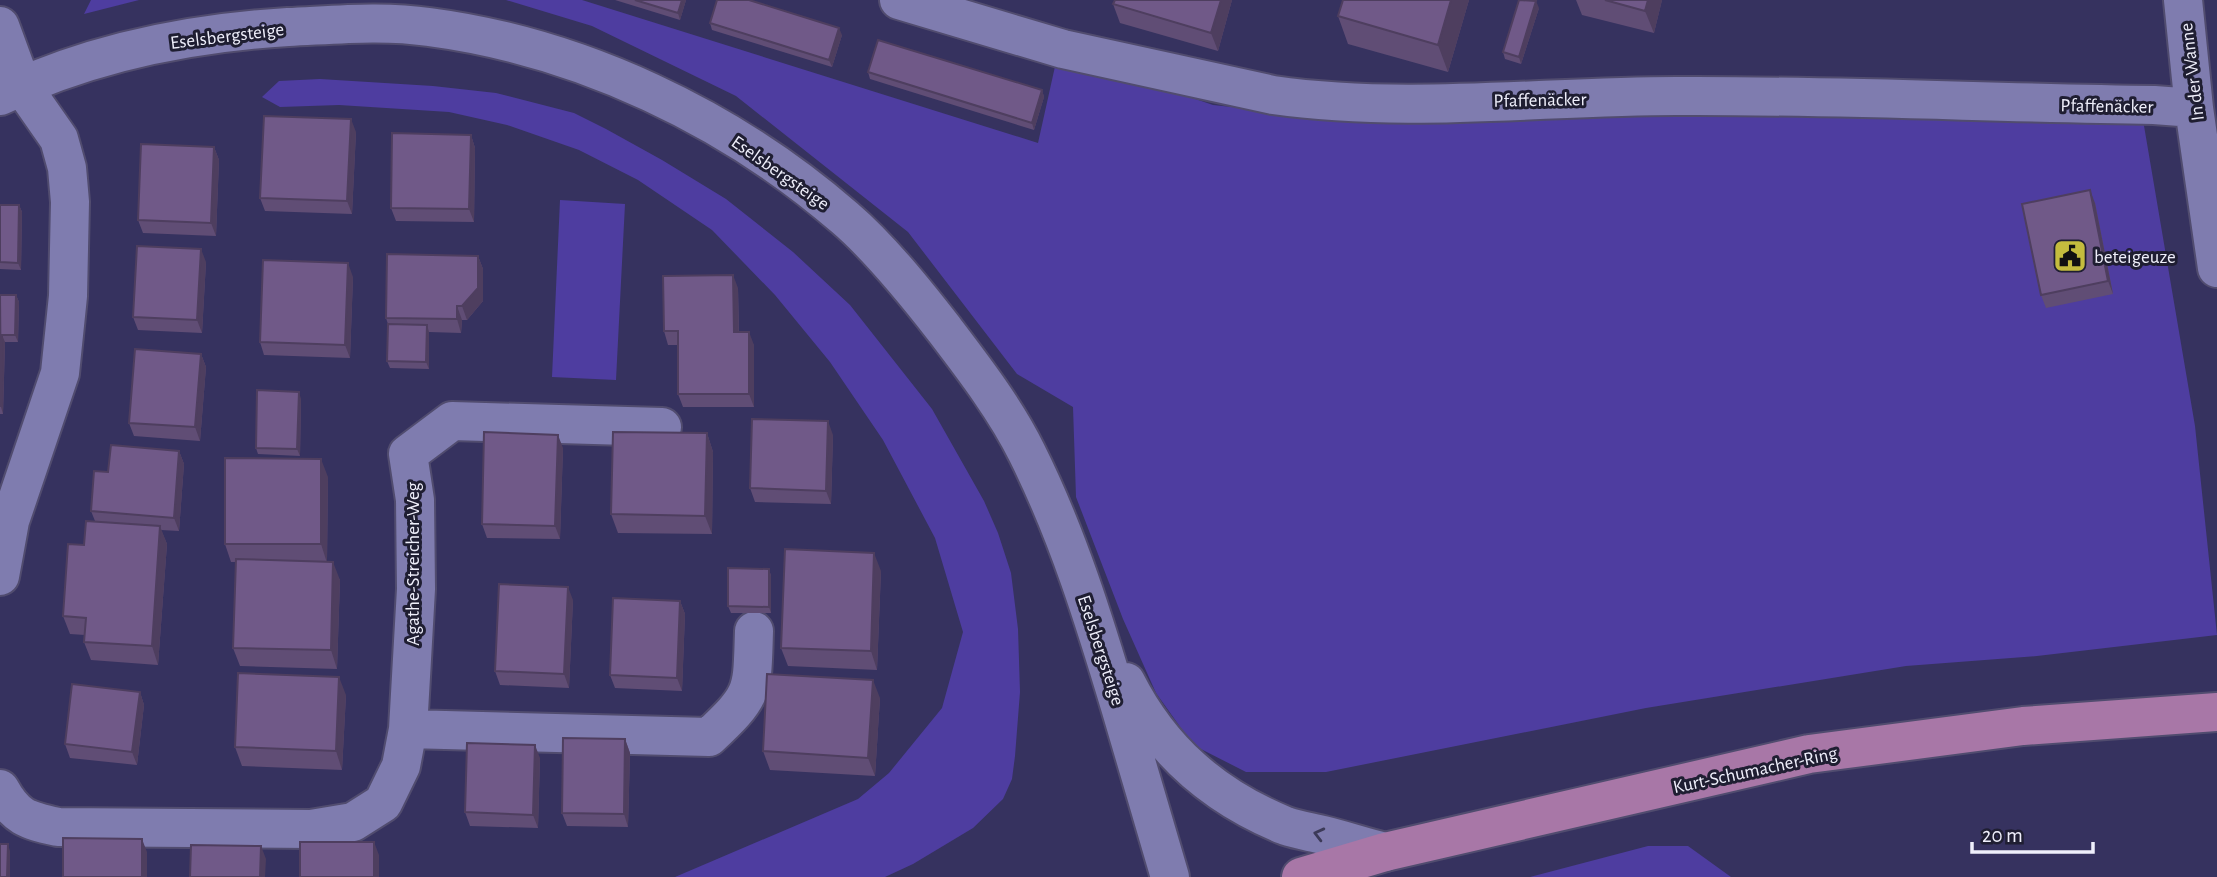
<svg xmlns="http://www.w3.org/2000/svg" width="2217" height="877" viewBox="0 0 2217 877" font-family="'Alegreya Sans',sans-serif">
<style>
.green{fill:#4e3da0}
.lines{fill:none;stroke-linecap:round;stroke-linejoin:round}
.minor-casing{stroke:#514c6f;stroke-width:42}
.major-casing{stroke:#514c6f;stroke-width:42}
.minor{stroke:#7f7caf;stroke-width:38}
.major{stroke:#a877a7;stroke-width:38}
.wall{fill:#604d75}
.shaded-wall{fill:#4e3e5f}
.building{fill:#705988;stroke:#4e3e5f;stroke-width:2}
.oneway{stroke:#3c3a58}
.labels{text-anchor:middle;stroke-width:6;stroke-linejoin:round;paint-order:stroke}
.street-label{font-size:19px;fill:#efeffb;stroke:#1f1e32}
.poi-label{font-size:19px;fill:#efeffb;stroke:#1f1e32;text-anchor:start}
</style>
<rect width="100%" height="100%" fill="#36325f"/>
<!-- green -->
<path class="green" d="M91 0H139L84 14Z
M506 0H582L1038 143 1056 62 1166 89 1213 105 1306 115 2142 114 2195 426 2217 635 2037 656 1906 666 1646 708 1326 772H1246L1193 745 1156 693 1123 619 1076 497 1073 407 1017 374 908 232 736 96 592 26Z
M320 79 433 86 496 93 574 113 606 129 662 160 726 199 793 252 850 305 932 409 984 501 998 533 1011 573 1018 629 1020 692 1015 756 1012 779 1003 799 973 828 913 864 885 877H675L858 799 889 773 942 708 963 632 935 538 883 440 830 362 775 295 712 230 638 180 579 150 507 125 449 112 339 105 280 107 262 97 279 81Z
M560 200 625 204 616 380 552 377Z
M1648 846H1688L1731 877H1530Z"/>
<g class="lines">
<defs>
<path id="minor" d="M899 0 1063 49 1273 95C1406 114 1543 96 1676 96 1835 95 1995 103 2154 105L2194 108
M2183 0 2194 108 2217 268
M0 26 22 86 59 139 67 168 70 202 68 296 60 373 10 521 0 576
M0 96C90 53 189 33 288 27 334 25 383 20 429 27 581 47 730 118 845 218 880 248 916 293 944 329 973 367 1006 410 1027 453 1068 535 1095 623 1121 710 1137 766 1154 821 1170 877
M1126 682C1161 751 1214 797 1286 826 1298 830 1311 832 1323 835 1344 840 1364 847 1385 852
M408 729 709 737C755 694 752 692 754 631
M0 789C16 818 27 820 58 827L311 829 353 822 383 803 401 766 408 729 416 589 415 500 408 454 452 421 662 427"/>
<path id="major" d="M1301 877 1385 852 1809 754 2023 726 2217 712"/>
</defs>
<!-- minor casing -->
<use href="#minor" class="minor-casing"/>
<!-- major casing -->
<use href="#major" class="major-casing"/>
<!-- minor -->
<use href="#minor" class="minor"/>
<!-- major -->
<use href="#major" class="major"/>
</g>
<!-- wall -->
<path class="wall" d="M615 0H686L680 20Z
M1115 0H1232L1218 51 1120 23 1113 4Z
M1343 0H1469L1448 72 1348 44 1338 16Z
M1576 0H1662L1654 33 1582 15Z
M1539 8 1521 64 1505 59 1503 52Z
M710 23 842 35 832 67 712 30Z
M868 72 1042 90 1044 97 1034 130 870 79Z
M356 132 352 214 265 211 260 198Z
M471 135 475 148 474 222 396 221 391 208Z
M214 147 219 160 216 236 143 233 138 220Z
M2095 203 2113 294 2046 308 2041 295Z
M0 205H19L22 212 21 270 0 269Z
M478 256 483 269V301L467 320H462L461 333 429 332V369L390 368 387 361 388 324 386 318Z
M206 262 202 333 138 330 133 317Z
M353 277 350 358 264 355 260 342Z
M738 288 739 332 754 345V407H683L678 394V345H668L664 331Z
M0 295H16L19 302 18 342H5L3 414H0Z
M201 354 206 367 200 441 134 436 129 423Z
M301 399 300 456 258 454 256 448Z
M707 433 713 452 712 534 618 533 611 514Z
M833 435 831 504 755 502 750 488Z
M563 448 560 539 487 538 482 524Z
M179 451 184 464 179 531 161 530 167 544 158 665 91 660 84 642 85 635 70 634 63 616 84 545 95 521 91 511 108 472Z
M328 477 327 561 340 580 337 669 240 666 233 648 236 562H231L225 544Z
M769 569 771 576V613H731L728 606Z
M881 571 877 670 788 666 781 648Z
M573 600 569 688 500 685 495 671Z
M680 601 685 614 682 691 615 688 610 675Z
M140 692 144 705 137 765 70 758 65 744Z
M346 695 342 770 242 766 235 747Z
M880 698 875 776 770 770 763 751Z
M625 739 630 753 628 827 567 826 562 813Z
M540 758 538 828 470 826 465 812Z"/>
<!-- shaded-wall -->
<path class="shaded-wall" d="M682 0H686L680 20 678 13Z
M1221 0H1232L1218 51 1211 33Z
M1451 0H1469L1448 72 1438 45Z
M1648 0H1662L1654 33 1645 11Z
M1536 1 1539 8 1521 64 1519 57Z
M839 28 842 35 832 67 829 60Z
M1042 90 1044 97 1034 130 1032 123Z
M351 119 356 132 352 214 347 201Z
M471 135 475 148 474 222 469 209Z
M214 147 219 160 216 236 211 223Z
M2090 190 2095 203 2113 294 2108 281Z
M19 205 22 212 21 270 18 263Z
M201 249 206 262 202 333 197 320Z
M478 256 483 269V301L467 320 462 306Z
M348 263 353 277 350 358 345 345Z
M733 275 738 288 739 345 734 332Z
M16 295 19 302 18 342 15 335Z
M457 306 462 320 461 333 457 319Z
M427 325 429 332V369L426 362Z
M749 332 754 345V407L749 394Z
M2 335 5 342 3 414 1 407Z
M201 354 206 367 200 441 195 427Z
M299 392 301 399 300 456 297 449Z
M828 421 833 435 831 504 826 491Z
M707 433 713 452 712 534 705 516Z
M558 435 563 448 560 539 555 526Z
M179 451 184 464 179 531 174 518Z
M321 459 328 477 327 563 321 544Z
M160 526 167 544 158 665 152 646Z
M874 553 881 571 877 670 871 651Z
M333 562 340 580 337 669 331 650Z
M769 569 771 576V613L769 607Z
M568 587 573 600 569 688 564 674Z
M680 601 685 614 682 691 677 678Z
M339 677 346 695 342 770 336 751Z
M873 680 880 698 875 776 868 758Z
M140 692 144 705 137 765 132 752Z
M625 739 630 753 628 827 624 814Z
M535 745 540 758 538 828 533 815Z
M142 839 147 852V877H142Z
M374 842 379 855V877H374Z
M8 844 10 851V877H7Z
M261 846 266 859 265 877H260Z"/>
<!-- building -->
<path class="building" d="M635 0H682L678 13Z
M717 0H749L839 28 829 60 710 23Z
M1115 0H1221L1211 33 1113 4Z
M1343 0H1451L1438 45 1338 16Z
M1519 0 1536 1 1519 57 1503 52Z
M1605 0H1648L1645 11Z
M878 40 1042 90 1032 123 868 72Z
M264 116 351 119 347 201 260 198Z
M392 133 471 135 469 209 391 208Z
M141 144 214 147 211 223 138 220Z
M2090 190 2108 281 2041 295 2022 204Z
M0 205H19L18 263 0 262Z
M137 246 201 249 197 320 133 317Z
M387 254 478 256V288L462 306H457V319L386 318Z
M263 260 348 263 345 345 260 342Z
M733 275 734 332H749V394H678V331H664L663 276Z
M0 295H16L15 335H2L1 407Z
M388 324 427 325 426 362 387 361Z
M135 349 201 354 195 427 129 423Z
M257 390 299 392 297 449 256 448Z
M752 419 828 421 826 491 750 488Z
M484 432 558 435 555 526 482 524Z
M613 432 707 433 705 516 611 514Z
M111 445 179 451 174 518 91 511 94 471 108 472Z
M225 458 321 459V544H225Z
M86 521 160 526 152 646 84 642 86 618 63 616 68 544 84 545Z
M785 549 874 553 871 651 781 648Z
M236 559 333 562 331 650 233 648Z
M728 568 769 569V607L728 606Z
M499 584 568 587 564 674 495 671Z
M613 598 680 601 677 678 610 675Z
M238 673 339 677 336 751 235 747Z
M767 674 873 680 868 758 763 751Z
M72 684 140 692 132 752 65 744Z
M563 738 625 739 624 814 562 813Z
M467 743 535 745 533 815 465 812Z
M63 838 142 839V877H63Z
M300 842H374V877H300Z
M0 844H8L7 877H0Z
M191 845 261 846 260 877H190Z"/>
<!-- one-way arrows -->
<defs><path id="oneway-chevron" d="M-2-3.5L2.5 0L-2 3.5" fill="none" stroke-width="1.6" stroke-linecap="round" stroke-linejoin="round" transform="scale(1.75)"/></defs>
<use class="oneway" href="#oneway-chevron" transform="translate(1319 834) rotate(-166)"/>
<!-- icons -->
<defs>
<symbol id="civic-square" viewBox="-11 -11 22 22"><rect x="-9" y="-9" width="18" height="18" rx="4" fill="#c4bc3e" stroke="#1f1e32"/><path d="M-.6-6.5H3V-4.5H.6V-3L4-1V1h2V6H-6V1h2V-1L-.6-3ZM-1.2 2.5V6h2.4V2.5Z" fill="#111"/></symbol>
</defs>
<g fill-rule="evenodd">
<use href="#civic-square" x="2051" y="237" width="38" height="38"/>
</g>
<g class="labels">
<!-- street labels -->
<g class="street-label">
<text transform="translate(227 35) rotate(-7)" y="7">Eselsbergsteige</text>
<text transform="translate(2191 72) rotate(-97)" y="7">In der Wanne</text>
<text transform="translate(1540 99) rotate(-1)" y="7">Pfaffenäcker</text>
<text transform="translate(2107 105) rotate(1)" y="7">Pfaffenäcker</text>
<text transform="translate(781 172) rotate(35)" y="7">Eselsbergsteige</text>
<text transform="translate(412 564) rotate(-90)" y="7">Agathe-Streicher-Weg</text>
<text transform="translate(1102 650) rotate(72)" y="7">Eselsbergsteige</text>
<text transform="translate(1755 769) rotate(-12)" y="7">Kurt-Schumacher-Ring</text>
</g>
<!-- poi labels -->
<g class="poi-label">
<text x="2094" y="263">beteigeuze</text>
</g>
</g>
<!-- scale -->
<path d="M1972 842v10h121v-10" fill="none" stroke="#efeffb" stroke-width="3.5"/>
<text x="1982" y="842" font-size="21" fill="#efeffb" stroke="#1f1e32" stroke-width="5" paint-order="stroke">20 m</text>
</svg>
